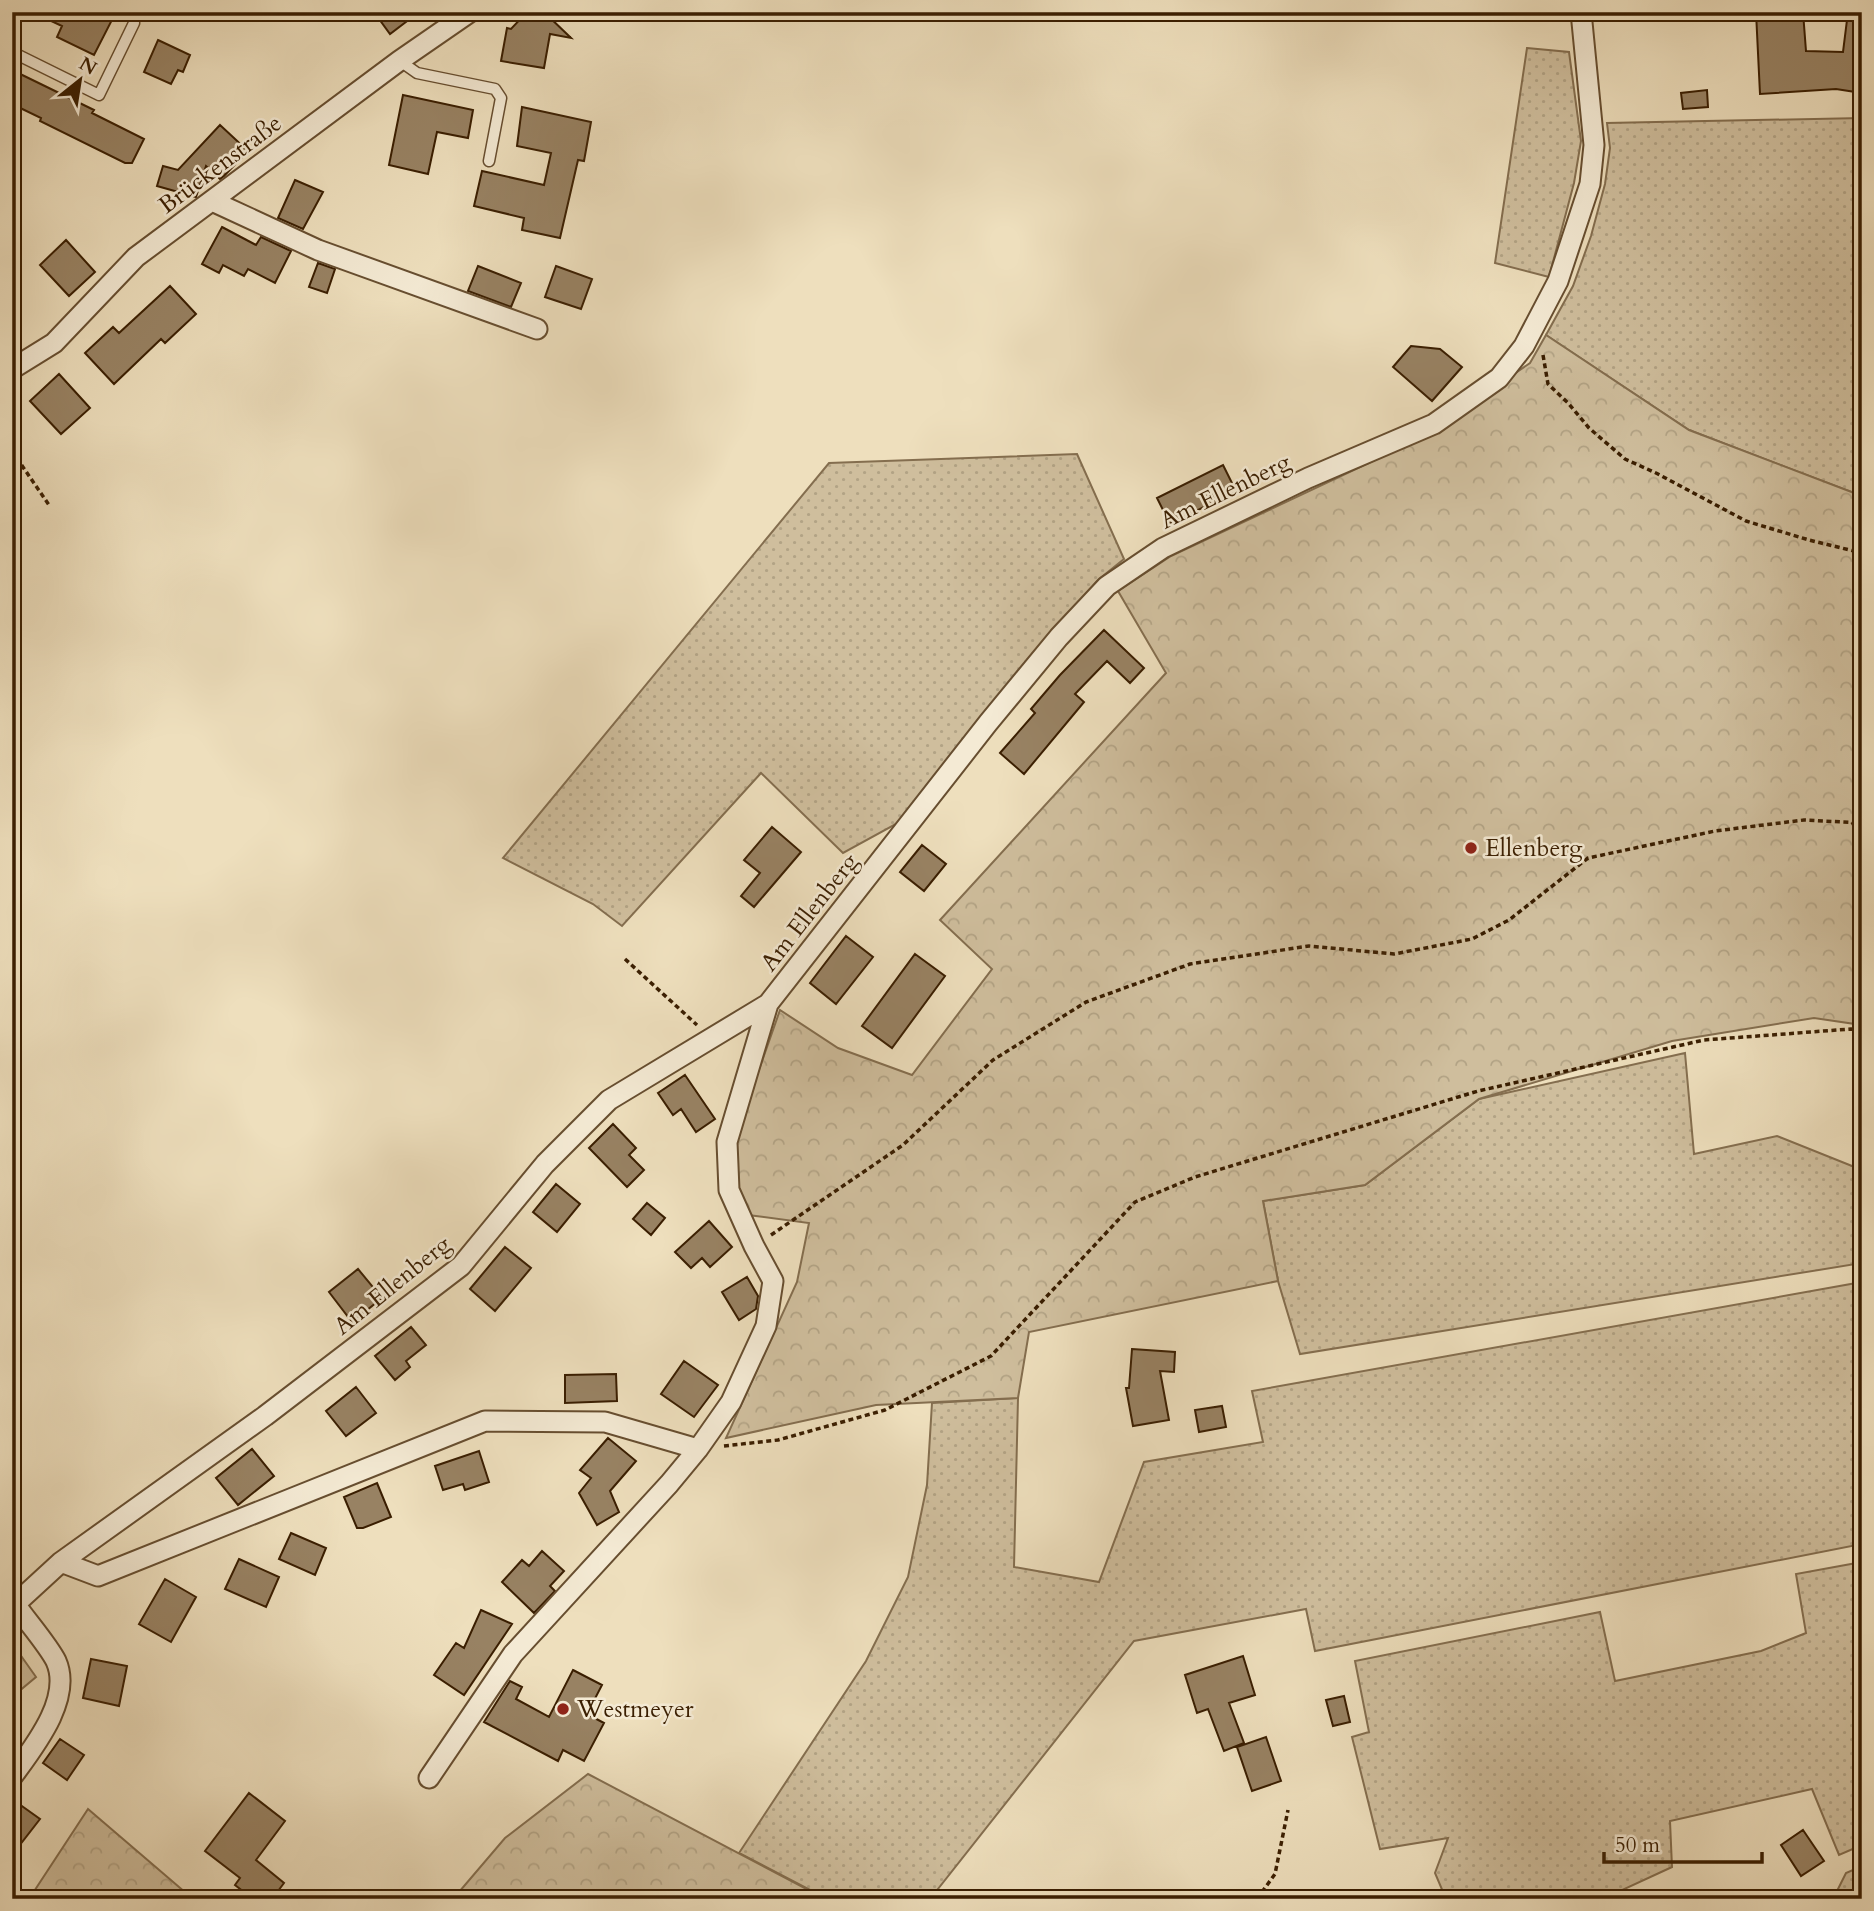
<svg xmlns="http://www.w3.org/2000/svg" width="1874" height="1911" viewBox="0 0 1874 1911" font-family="Cardo,serif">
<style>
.grass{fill:url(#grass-dots);stroke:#846e4f;stroke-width:2}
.forest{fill:url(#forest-crowns);stroke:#846e4f;stroke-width:2}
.building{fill:#988263;stroke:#3a1e01;stroke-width:2}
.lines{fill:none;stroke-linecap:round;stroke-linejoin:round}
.service-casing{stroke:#674e30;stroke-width:13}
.minor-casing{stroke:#674e30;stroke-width:23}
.path{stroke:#3a1e01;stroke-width:3.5;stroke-dasharray:5 3.5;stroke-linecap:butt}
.service{stroke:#f4ead4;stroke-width:10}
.minor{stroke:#f4ead4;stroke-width:19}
.poi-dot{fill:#8f2418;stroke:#f4ead4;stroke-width:2.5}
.labels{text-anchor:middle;stroke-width:5;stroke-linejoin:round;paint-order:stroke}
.street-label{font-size:24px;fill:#3a1e01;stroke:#f4ead4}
.poi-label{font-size:24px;fill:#3a1e01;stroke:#f4ead4;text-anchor:start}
</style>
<defs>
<pattern id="grass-dots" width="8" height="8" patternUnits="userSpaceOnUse" patternTransform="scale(1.75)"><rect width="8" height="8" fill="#cfbe9d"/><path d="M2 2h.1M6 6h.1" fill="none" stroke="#b2a385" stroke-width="1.8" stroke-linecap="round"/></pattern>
<pattern id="forest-crowns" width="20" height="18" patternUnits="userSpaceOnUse" patternTransform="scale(1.75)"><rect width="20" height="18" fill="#cfbe9d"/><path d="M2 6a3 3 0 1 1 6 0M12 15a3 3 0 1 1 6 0" fill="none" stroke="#b2a385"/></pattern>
</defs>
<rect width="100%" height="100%" fill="#eedfbd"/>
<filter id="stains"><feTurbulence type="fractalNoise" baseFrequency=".00286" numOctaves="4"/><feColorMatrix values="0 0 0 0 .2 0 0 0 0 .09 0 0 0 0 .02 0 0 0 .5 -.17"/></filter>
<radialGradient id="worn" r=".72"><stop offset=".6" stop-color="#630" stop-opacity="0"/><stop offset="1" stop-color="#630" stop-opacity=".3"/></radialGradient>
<!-- grass -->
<path class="grass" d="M1527 48 1569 52 1581 141 1574 183 1549 277 1495 263Z
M1862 118V496L1689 430 1546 335 1573 286 1591 236 1605 184 1610 148 1607 123Z
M1077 454 1124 559 1098 580 1050 634 907 818 843 853 761 773 622 926 593 904 503 858 829 463Z
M1685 1053 1694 1154 1777 1136 1862 1170V1263L1300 1354 1278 1281 1263 1201 1365 1185 1479 1099Z
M1862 1282V1544L1315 1651 1306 1609 1134 1641 930 1899H817L818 1894 739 1853 866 1661 908 1577 927 1485 932 1403 1018 1398 1014 1567 1099 1582 1144 1462 1263 1442 1252 1391Z
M1862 1562V1845L1839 1855 1812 1789 1670 1821 1672 1867 1622 1890 1623 1899H1446L1435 1873 1448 1838 1380 1849 1352 1737 1369 1732 1355 1661 1600 1612 1615 1681 1761 1651 1806 1633 1796 1574Z
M1862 1866V1899H1833L1846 1873Z"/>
<!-- forest -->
<path class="forest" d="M1546 335 1689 430 1862 496V1025L1814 1018 1672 1041 1479 1099 1365 1185 1263 1201 1278 1281 1029 1332 1018 1398 876 1405 726 1438 797 1282 809 1223 748 1215 739 1195 734 1141 780 1010 838 1048 912 1075 992 969 940 920 1166 673 1118 591 1171 556 1420 439 1530 363Z
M12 1643 36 1677 12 1697Z
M588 1774 818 1895 817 1899H453L505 1838Z
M88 1809 193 1899H29Z"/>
<!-- building -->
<path class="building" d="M32 12H116L94 55 57 37 62 26Z
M374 12H419L390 34Z
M527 12H544L571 38 550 34 544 68 501 61 507 28 511 29Z
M1756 12H1803L1806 51 1843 52 1848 12H1862V93L1836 89 1760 94Z
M158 40 190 55 183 72 178 70 171 84 144 72Z
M12 70 94 110 92 113 144 139 132 163H125L40 121 41 118 12 104Z
M1707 90 1708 107 1683 109 1681 93Z
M403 95 473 110 468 138 437 132 428 174 389 165Z
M522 107 591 122 584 161 578 160 560 238 522 230 524 218 474 206 482 171 544 185 551 153 517 146Z
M220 125 248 151 224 176 220 179 206 166 196 197 157 186 163 166 178 170Z
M295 180 323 192 303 229 278 218Z
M222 227 256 245 261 237 291 251 275 283 248 269 244 276 223 265 219 273 202 264Z
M66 240 95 272 69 296 40 265Z
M318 263 335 269 327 293 309 287Z
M478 266 521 283 511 307 468 291Z
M556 266 592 279 581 309 545 297Z
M170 286 196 314 165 343 161 339 114 384 85 353 113 327 119 333Z
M1411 346 1440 349 1462 367 1432 401 1393 367Z
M59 374 90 408 61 434 30 401Z
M1223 465 1236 491 1170 524 1157 498Z
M1104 630 1144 668 1130 683 1107 661 1075 694 1084 702 1024 774 1000 753 1035 713 1031 709 1060 675Z
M772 827 801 852 754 907 741 896 760 873 744 860Z
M922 845 946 864 924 891 900 872Z
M846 936 873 957 836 1004 810 983Z
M915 954 945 976 892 1048 862 1026Z
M685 1075 715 1119 696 1132 681 1109 673 1115 658 1093Z
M613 1124 636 1148 629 1155 644 1170 627 1187 589 1148Z
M556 1184 580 1204 557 1232 533 1212Z
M647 1203 665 1218 651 1235 633 1219Z
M709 1221 732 1247 710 1267 702 1258 691 1268 675 1252Z
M505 1247 531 1268 495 1311 470 1289Z
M358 1269 382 1298 352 1322 329 1292Z
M747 1277 758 1296 756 1309 739 1320 722 1292Z
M411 1327 426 1345 406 1361 410 1367 395 1380 375 1356Z
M1132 1349 1175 1352 1174 1372 1160 1371 1169 1420 1133 1426 1126 1388H1129Z
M684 1361 718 1385 694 1417 661 1394Z
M616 1374 617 1401 565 1403V1375Z
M356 1387 376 1413 346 1436 326 1411Z
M1222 1406 1226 1427 1199 1432 1195 1410Z
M608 1438 636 1461 610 1491 619 1512 597 1525 579 1493 591 1478 580 1470Z
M252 1449 274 1476 238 1505 216 1478Z
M479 1451 489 1482 465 1490 463 1484 443 1490 435 1466Z
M377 1483 391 1517 363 1528H357L344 1497Z
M291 1533 326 1548 315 1575 279 1559Z
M542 1551 564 1571 550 1586 555 1591 534 1613 502 1582 522 1560 529 1566Z
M239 1559 279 1577 266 1607 225 1589Z
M165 1579 196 1597 171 1642 139 1624Z
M481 1610 512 1624 464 1695 434 1675 456 1643 464 1648Z
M1243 1656 1255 1695 1229 1703 1244 1743 1224 1751 1208 1709 1197 1713 1185 1675Z
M91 1659 127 1666 119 1706 83 1698Z
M573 1670 602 1685 587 1714 604 1723 584 1761 563 1750 558 1761 484 1722 510 1681 522 1687 516 1699 549 1717Z
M1344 1696 1350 1722 1333 1726 1326 1700Z
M1266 1737 1281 1781 1252 1791 1237 1747Z
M60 1739 84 1755 67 1780 43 1763Z
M249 1793 285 1821 256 1860 284 1883 272 1899H253L235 1885 240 1878 205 1851Z
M12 1799 40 1819 12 1855Z
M1803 1830 1824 1861 1801 1876 1781 1845Z"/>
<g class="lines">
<defs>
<path id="service" d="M12 52 99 95 134 23
M400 61 417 73 495 89 501 98 489 161"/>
<path id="minor" d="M212 201 318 250 537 329
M12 369 54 343 136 257 399 61 470 12
M61 1562 98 1576 485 1421 605 1422 698 1449
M12 1607 61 1562 265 1416 461 1266 545 1164 609 1100 768 1004 988 723 1059 637 1107 586 1163 548 1308 478 1434 424 1499 378 1524 346 1558 281 1590 184 1594 145 1581 12
M12 1777C33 1748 73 1699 56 1661 48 1645 26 1620 15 1604
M429 1778 513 1654 669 1484 698 1449 731 1402 766 1326 773 1281 754 1246 729 1190 727 1142 768 1004"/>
</defs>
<!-- service casing -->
<use href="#service" class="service-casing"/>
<!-- minor casing -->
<use href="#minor" class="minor-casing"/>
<!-- path -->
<path class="path" d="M1543 355 1548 384 1568 403 1589 428 1625 459 1656 473 1746 521 1809 540 1862 553
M12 451 49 505
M1852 822 1862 839
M625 959 697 1025
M771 1235 903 1145 993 1060 1086 1002 1190 964 1309 946 1394 954 1472 939 1509 920 1588 858 1715 831 1804 820 1862 823
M724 1446 778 1440 885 1410 991 1356 1135 1202 1195 1177 1478 1091 1704 1040 1851 1029 1862 1031
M1257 1899 1275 1874 1288 1810"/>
<!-- service -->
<use href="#service" class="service"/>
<!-- minor -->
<use href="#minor" class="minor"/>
</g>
<!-- markers -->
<g class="poi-dot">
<circle cx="1471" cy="848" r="7"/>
<circle cx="563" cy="1709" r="7"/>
</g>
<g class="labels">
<!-- street labels -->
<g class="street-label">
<text transform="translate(220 164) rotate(-37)" y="8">Brückenstraße</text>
<text transform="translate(1225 491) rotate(-26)" y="8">Am Ellenberg</text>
<text transform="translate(809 912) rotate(-52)" y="8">Am Ellenberg</text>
<text transform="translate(392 1285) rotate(-39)" y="8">Am Ellenberg</text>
</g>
<!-- poi labels -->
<g class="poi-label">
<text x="1485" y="856">Ellenberg</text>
<text x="577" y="1717">Westmeyer</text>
</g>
</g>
<!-- margin -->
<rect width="1874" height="1911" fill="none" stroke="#eedfbd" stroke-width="42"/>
<rect x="14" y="14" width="1846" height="1883" fill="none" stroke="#3a1e01" stroke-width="3.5"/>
<rect x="21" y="21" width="1832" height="1869" fill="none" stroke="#3a1e01" stroke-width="2"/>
<!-- north arrow -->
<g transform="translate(80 80) rotate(30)" stroke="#f4ead4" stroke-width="5" paint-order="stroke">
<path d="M0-5L12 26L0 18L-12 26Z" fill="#3a1e01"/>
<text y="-10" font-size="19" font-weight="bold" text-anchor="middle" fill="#3a1e01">N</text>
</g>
<!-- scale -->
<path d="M1604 1852v10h158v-10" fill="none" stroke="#3a1e01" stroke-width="3.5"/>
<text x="1615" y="1852" font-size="21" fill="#3a1e01" stroke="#f4ead4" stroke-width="5" paint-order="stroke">50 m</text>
<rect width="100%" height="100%" filter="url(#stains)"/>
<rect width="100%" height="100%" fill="url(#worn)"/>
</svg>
